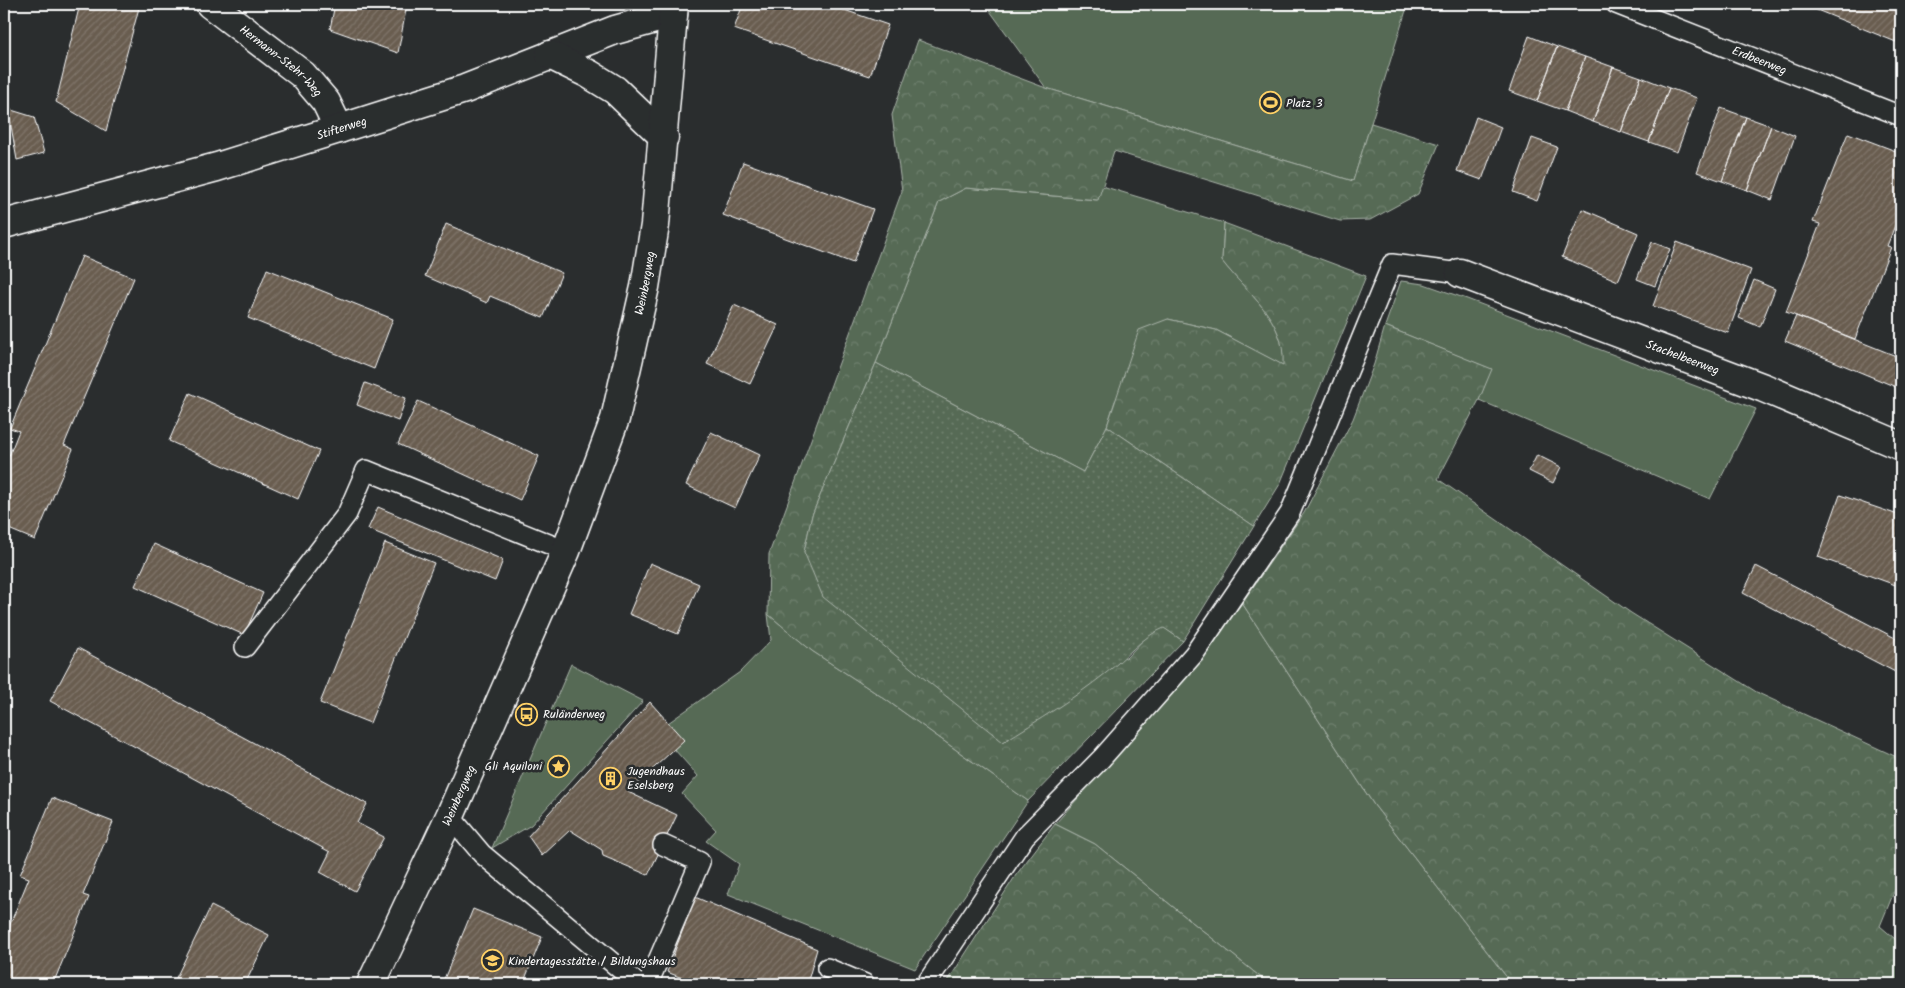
<svg xmlns="http://www.w3.org/2000/svg" width="1905" height="988" viewBox="0 0 1905 988" font-family="Kalam,sans-serif">
<style>
.green{fill:#566a55;stroke:#aab4aa}
.forest{fill:url(#forest-crowns);stroke:#aab4aa}
.park{fill:url(#park-dots);stroke:#aab4aa}
.building{fill:url(#building-hatch);stroke:#fff}
.lines{fill:none;stroke-linecap:round;stroke-linejoin:round}
.lane-casing{stroke:#fff;stroke-width:22}
.street-casing{stroke:#fff;stroke-width:31}
.secondary-casing{stroke:#fff;stroke-width:31}
.lane{stroke:#2a2d2e;stroke-width:19}
.street{stroke:#2a2d2e;stroke-width:28}
.secondary{stroke:#2a2d2e;stroke-width:28}
.labels{text-anchor:middle;stroke-width:5;stroke-linejoin:round;paint-order:stroke}
.street-label{font-size:12px;fill:#fff;stroke:#2a2d2e}
.poi-label{font-size:12px;fill:#fff;stroke:#2a2d2e;text-anchor:start}
</style>
<defs>
<pattern id="forest-crowns" width="20" height="18" patternUnits="userSpaceOnUse" patternTransform="scale(1.25)"><rect width="20" height="18" fill="#566a55"/><path d="M2 6a3 3 0 1 1 6 0M12 15a3 3 0 1 1 6 0" fill="none" stroke="#6f806e"/></pattern>
<pattern id="park-dots" width="8" height="8" patternUnits="userSpaceOnUse" patternTransform="scale(1.25)"><rect width="8" height="8" fill="#566a55"/><path d="M2 2h.1M6 6h.1" fill="none" stroke="#6f806e" stroke-width="1.8" stroke-linecap="round"/></pattern>
<pattern id="building-hatch" width="6" height="6" patternUnits="userSpaceOnUse" patternTransform="scale(1.25)"><rect width="6" height="6" fill="#695d50"/><path d="M-1 1l2-2M0 6l6-6M5 7l2-2" fill="none" stroke="#80756a"/></pattern>
</defs>
<rect width="100%" height="100%" fill="#2a2d2e"/>
<filter id="ink" filterUnits="userSpaceOnUse"><feTurbulence type="fractalNoise" baseFrequency=".02" numOctaves="2"/><feDisplacementMap in="SourceGraphic" scale="10" xChannelSelector="R" yChannelSelector="G"/><feConvolveMatrix kernelMatrix="1 2 1 2 8 2 1 2 1" color-interpolation-filters="sRGB"/></filter>
<g filter="url(#ink)">
<!-- green -->
<path class="green" d="M985 4H1408L1353 181 1046 88Z
M1102 186 1224 223 1222 261C1249 296 1285 318 1284 366L1216 330 1168 319 1115 401 1107 426 1083 472 876 363 939 202 966 188 1097 200Z
M1401 281 1424 284 1467 299 1756 409 1710 499 1479 400 1491 369 1385 326Z
M1242 603 1374 805 1512 984H1269L1095 844 1055 824 1191 671Z
M768 614 812 651 882 697 1028 801 915 969 728 894 739 864 706 841 716 830 682 794 698 776 674 749 668 723 740 672 771 640Z
M571 664 643 701 531 825 492 848Z"/>
<!-- forest -->
<path class="forest" d="M918 40 1046 88 1353 181 1371 123 1439 144 1418 194 1370 220 1340 221 1114 151 1098 200 966 188 939 202 876 363 812 515 804 552 1126 658 1149 634 1163 627 1183 641 1028 801 882 697 812 651 768 614 769 554 902 191 892 115Z
M1224 223 1366 276 1280 484 1254 526 1107 426 1139 330 1168 319 1216 330 1283 365C1286 319 1248 295 1222 261Z
M1385 326 1492 369 1479 400 1438 479 1631 613 1758 693 1901 759V875L1880 926 1901 944V984H1512L1374 805 1242 603 1304 513 1353 419 1374 364Z
M1055 824 1095 844 1269 984H946L1016 875Z"/>
<!-- park -->
<path class="park" d="M876 363 1083 472 1107 426 1254 526 1183 641 1164 628C1141 637 1126 658 1106 673 1073 699 1039 720 1003 742L823 597 804 552 812 515Z"/>
<!-- building -->
<path class="building" d="M80 4H140L106 131 56 102Z
M335 4H407L398 53 330 29Z
M743 4H827L888 25 870 76 734 29Z
M1802 4H1901V44Z
M1529 36 1557 47 1537 101 1509 91Z
M1557 47 1585 57 1565 111 1537 101Z
M1585 57 1613 67 1593 122 1565 111Z
M1613 67 1641 77 1621 132 1593 122Z
M1641 77 1669 88 1649 142 1621 132Z
M1669 88 1697 98 1677 152 1649 142Z
M1721 108 1746 117 1722 181 1697 172Z
M8 109 34 117 44 153 17 160Z
M1476 117 1501 127 1482 180 1457 171Z
M1746 117 1771 126 1747 190 1722 181Z
M1771 126 1795 136 1772 200 1747 190Z
M1848 133 1901 153V210L1887 246 1891 247 1855 339 1786 312 1820 224 1813 222Z
M1532 138 1557 147 1537 201 1513 192Z
M743 162 873 209 853 263 723 215Z
M1582 209 1638 233 1618 281 1562 257Z
M446 224 562 273 543 318 490 296 487 303 425 276Z
M1652 242 1670 249 1655 286 1637 279Z
M1677 242 1751 270 1728 333 1653 306Z
M82 256 134 278 64 445 73 449 35 540 4 527V468L19 431 10 428Z
M267 269 393 319 374 369 248 318Z
M1754 280 1775 289 1760 327 1739 318Z
M734 305 778 325 750 384 707 364Z
M1796 316 1901 358V389L1785 341Z
M365 383 406 398 398 421 357 405Z
M190 393 319 451 298 499 169 441Z
M418 401 539 456 520 500 398 444Z
M711 432 760 455 735 508 686 485Z
M1537 455 1561 467 1553 483 1529 471Z
M1840 495 1901 516V587L1818 557Z
M378 507 503 560 495 581 368 529Z
M385 543 434 563 370 723 320 703Z
M154 544 263 593 244 635 135 586Z
M650 563 699 584 678 634 629 614Z
M1756 566 1901 641V675L1743 593Z
M78 648 367 804 357 823 384 837 355 891 320 872 330 852 50 701Z
M650 702 684 740 628 792 677 815 648 875 603 856 602 850 570 830 542 856 528 836Z
M52 798 113 822 83 895 89 897 53 984H4V939L29 878 20 875Z
M695 897 817 949 807 984H697L667 972Z
M211 906 269 935 245 984H173Z
M473 909 542 937 523 984H442Z"/>
<g class="lines">
<defs>
<g id="lane">
<path id="s1" d="M1616 4 1901 116"/>
<path d="M245 647 347 514 366 470 566 551"/>
<path d="M450 816 482 854 638 984"/>
<path d="M827 968 865 984"/>
<path d="M648 984 700 862 663 845"/>
<path d="M926 984 1025 836 1102 758 1194 654 1290 513 1392 264 1460 273"/>
</g>
<g id="street">
<path id="s2" d="M210 4 303 75 326 102 339 129"/>
<path id="s3" d="M4 224 217 167 339 129 465 89 615 30 673 14"/>
<path id="s4" d="M1460 273 1764 388 1901 446"/>
</g>
<g id="secondary">
<path d="M550 55 589 74 615 90 664 137"/>
<path id="s5" d="M371 984 450 816 566 551 615 419 645 287 655 225 674 4"/>
</g>
</defs>
<!-- lane casing -->
<use href="#lane" class="lane-casing"/>
<!-- street casing -->
<use href="#street" class="street-casing"/>
<!-- secondary casing -->
<use href="#secondary" class="secondary-casing"/>
<!-- lane -->
<use href="#lane" class="lane"/>
<!-- street -->
<use href="#street" class="street"/>
<!-- secondary -->
<use href="#secondary" class="secondary"/>
</g>
</g>
<!-- icons -->
<defs>
<symbol id="stadium-ring" viewBox="-11 -11 22 22"><circle r="9.5" fill="#2a2d2e" stroke="#ffd166" stroke-width="1.5"/><path d="M0-5a6.5 5 0 1 0 0 10a6.5 5 0 1 0 0-10ZM-3.5-1.8h7v3.6h-7Z" fill="#ffd166"/></symbol>
<symbol id="bus-ring" viewBox="-11 -11 22 22"><circle r="9.5" fill="#2a2d2e" stroke="#ffd166" stroke-width="1.5"/><path d="M-5-6H5V4H4V6H2V4H-2V6H-4V4H-5ZM-3.5-4V0h7V-4ZM-3.5 1.2v1.5H-2V1.2ZM2 1.2v1.5H3.5V1.2Z" fill="#ffd166"/></symbol>
<symbol id="sight-ring" viewBox="-11 -11 22 22"><circle r="9.5" fill="#2a2d2e" stroke="#ffd166" stroke-width="1.5"/><path d="M0-6L1.8-2.2L6-1.7L2.9 1.2L3.7 5.4L0 3.3L-3.7 5.4L-2.9 1.2L-6-1.7L-1.8-2.2Z" fill="#ffd166"/></symbol>
<symbol id="building-ring" viewBox="-11 -11 22 22"><circle r="9.5" fill="#2a2d2e" stroke="#ffd166" stroke-width="1.5"/><path d="M-4-6H4V6H1V3H-1V6H-4ZM-2.5-4.3h1.7v1.8h-1.7ZM.8-4.3h1.7v1.8H.8ZM-2.5-1h1.7V.8h-1.7ZM.8-1h1.7V.8H.8Z" fill="#ffd166"/></symbol>
<symbol id="school-ring" viewBox="-11 -11 22 22"><circle r="9.5" fill="#2a2d2e" stroke="#ffd166" stroke-width="1.5"/><path d="M0-5L7-2L0 1L-7-2ZM-4 1L0 2.5L4 1V4Q0 6-4 4Z" fill="#ffd166"/></symbol>
</defs>
<g fill-rule="evenodd">
<use href="#stadium-ring" x="1258" y="90" width="25" height="25"/>
<use href="#bus-ring" x="514" y="702" width="25" height="25"/>
<use href="#sight-ring" x="546" y="754" width="25" height="25"/>
<use href="#building-ring" x="598" y="766" width="25" height="25"/>
<use href="#school-ring" x="480" y="948" width="25" height="25"/>
</g>
<g class="labels">
<!-- street labels -->
<g class="street-label">
<text dy="4" stroke="none"><textPath href="#s1" startOffset="154">Erdbeerweg</textPath></text>
<text dy="4" stroke="none"><textPath href="#s2" startOffset="91">Hermann-Stehr-Weg</textPath></text>
<text dy="4" stroke="none"><textPath href="#s3" startOffset="351">Stifterweg</textPath></text>
<text dy="4" stroke="none"><textPath href="#s5" startOffset="755">Weinbergweg</textPath></text>
<text dy="4" stroke="none"><textPath href="#s4" startOffset="238">Stachelbeerweg</textPath></text>
<text dy="4" stroke="none"><textPath href="#s5" startOffset="208">Weinbergweg</textPath></text>
</g>
<!-- poi labels -->
<g class="poi-label">
<text x="1286" y="107">Platz 3</text>
<text x="543" y="718">Ruländerweg</text>
<text x="542" y="770" text-anchor="end">Gli Aquiloni</text>
<text x="627" y="775">Jugendhaus<tspan x="627" dy="14">Eselsberg</tspan></text>
<text x="508" y="965">Kindertagesstätte / Bildungshaus</text>
</g>
</g>
<!-- margin -->
<rect width="1905" height="988" fill="none" stroke="#2a2d2e" stroke-width="20"/>
<rect x="10" y="10" width="1885" height="968" fill="none" stroke="#fff" stroke-width="2" filter="url(#ink)"/>
</svg>
